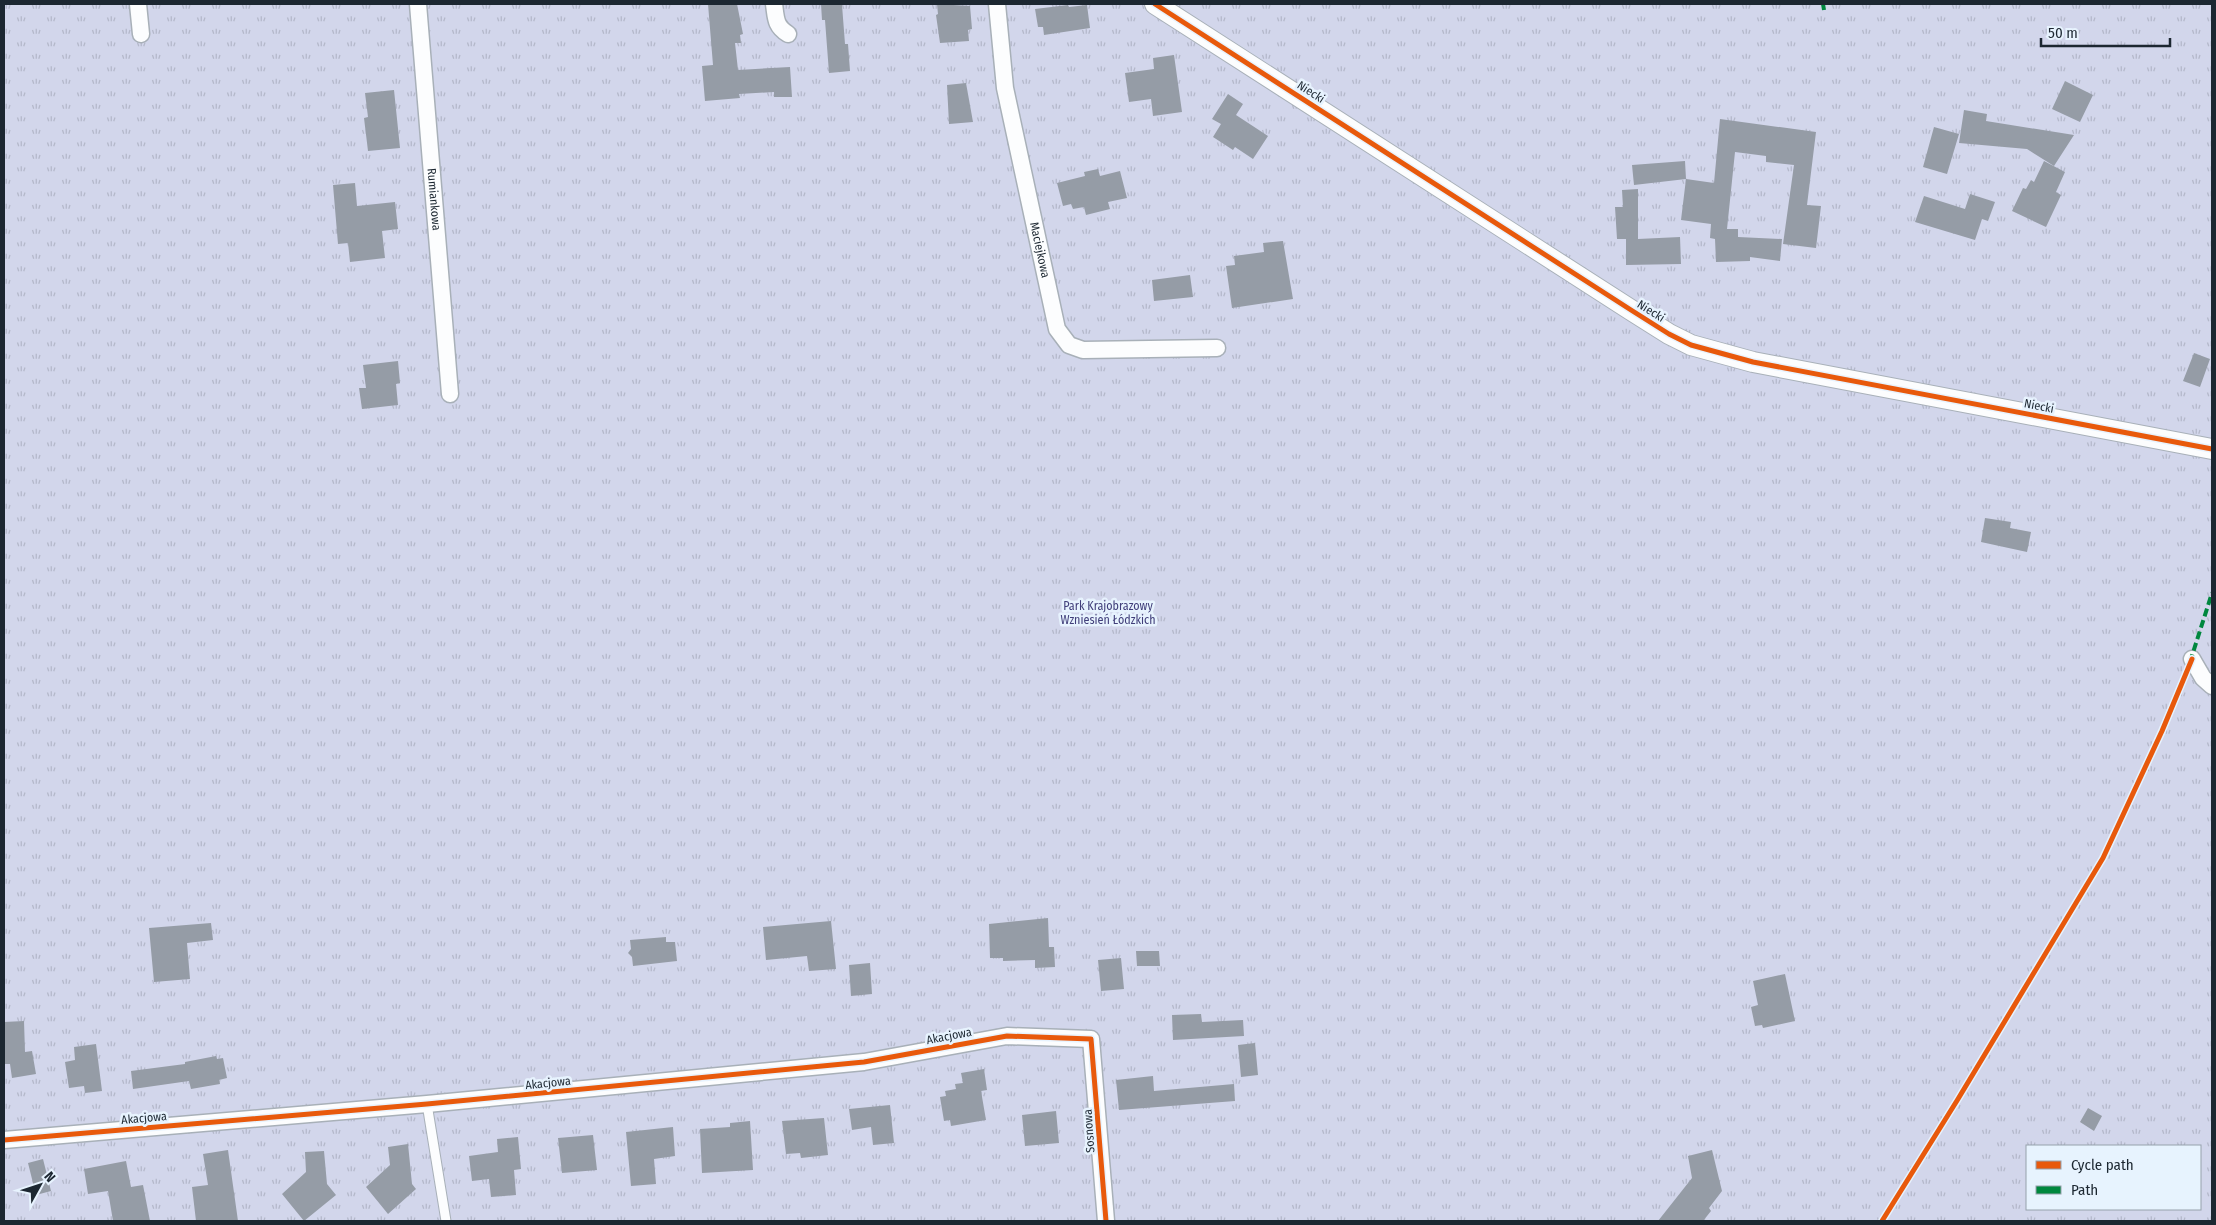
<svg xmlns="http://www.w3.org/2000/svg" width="2216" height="1225" viewBox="0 0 2216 1225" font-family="'Fira Sans Condensed',sans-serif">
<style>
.park{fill:url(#park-tufts);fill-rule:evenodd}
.building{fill:#959ca6}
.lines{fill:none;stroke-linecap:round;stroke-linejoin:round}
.service-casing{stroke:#a8b0b8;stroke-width:11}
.minor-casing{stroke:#a8b0b8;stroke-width:19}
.tertiary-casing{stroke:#a8b0b8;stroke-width:22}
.service{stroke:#fcfdfe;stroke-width:9}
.minor{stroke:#fcfdfe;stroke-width:16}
.tertiary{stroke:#fcfdfe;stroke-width:20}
.quiet{stroke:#00873e;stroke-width:4;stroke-dasharray:8 4;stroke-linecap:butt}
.cycleway-casing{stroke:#e7f3fe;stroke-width:8}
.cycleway{stroke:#e8590c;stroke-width:5}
.labels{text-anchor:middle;stroke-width:5;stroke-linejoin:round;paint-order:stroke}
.street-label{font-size:12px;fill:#1c2731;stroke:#e7f3fe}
.park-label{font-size:12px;fill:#413f7a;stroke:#e7f3fe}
</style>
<defs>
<pattern id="park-tufts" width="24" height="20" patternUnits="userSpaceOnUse" patternTransform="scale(1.25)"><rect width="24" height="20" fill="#d2d6eb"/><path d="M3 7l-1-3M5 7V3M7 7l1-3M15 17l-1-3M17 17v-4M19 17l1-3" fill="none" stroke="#b4b8ca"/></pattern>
</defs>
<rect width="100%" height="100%" fill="#ecf3f9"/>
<!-- park -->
<path class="park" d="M4 4H2212V1221H4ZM2027 1146H2200V1209H2027Z"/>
<!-- building -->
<path class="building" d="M708 4H737L743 34 740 35 741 43H735L738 70 790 67 792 97H774V92L739 94 740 98 705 101 702 66 713 65Z
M821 4 842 5 845 44H848L850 71 829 73 825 20H822Z
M937 4 970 6 972 29 968 30 969 41 940 43 936 15 938 14Z
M1068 5 1069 7 1087 5 1090 28 1044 35 1043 27H1038L1035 9Z
M1174 55 1182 112 1153 116 1151 99 1129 102 1125 73 1154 69 1153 58Z
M2065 81 2093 95 2080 122 2052 109Z
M966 83 973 122 949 124 947 85Z
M394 90 400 148 368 151 364 118 368 117 365 93Z
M1228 94 1243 104 1236 115 1268 136 1253 159 1235 147 1233 150 1213 137 1221 124 1212 119Z
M1964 110 1987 114 1986 121 2074 135 2054 166 2027 149 1959 143Z
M1720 119 1816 132 1807 205 1821 206 1816 248 1783 244 1794 165 1766 162V156L1735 152 1727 229H1738V237L1782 239 1780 261 1750 257V261L1716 262 1715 239 1710 238 1711 224 1681 220 1686 179 1714 183Z
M1934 127 1959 134 1947 174 1923 167Z
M1685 161 1686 179 1634 185 1632 165Z
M2044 161 2065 172 2056 192 2061 195 2046 227 2012 211 2023 188 2026 189 2031 180 2034 182Z
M1098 169 1100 176 1120 171 1127 198 1108 202 1110 209 1086 215 1084 207 1073 209 1071 204 1063 206 1057 183 1085 176 1084 172Z
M355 183 357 206 395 202 398 229 382 231 385 258 350 262 348 243 338 244 333 185Z
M1638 189V239L1680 237 1681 264 1626 265V239H1617L1615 207H1623L1622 190Z
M1970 194 1995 202 1988 221 1982 219 1975 240 1915 222 1924 196 1965 209Z
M1283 241 1293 299 1232 308 1226 266 1235 265 1234 256 1264 252 1263 243Z
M1190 275 1193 297 1154 301 1152 280Z
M2194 353 2210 359 2200 387 2183 381Z
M398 361 400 383 396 384 398 405 362 409 359 388H366L363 365Z
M1985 518 2011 522 2010 528 2031 532 2027 552 1981 542Z
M1048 918 1049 947H1054L1055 967 1035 968V960L1003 961V958H990L989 924Z
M831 921 836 969 809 971 807 956 766 960 763 927Z
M211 923 213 940 187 943 190 979 154 982 149 928Z
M666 937V942H675L677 961 633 966 632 957 628 953 631 949 630 940Z
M1136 951H1159L1160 966H1137Z
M1121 958 1124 989 1101 991 1098 960Z
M870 963 872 994 851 996 849 965Z
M1785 974 1795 1021 1763 1028 1762 1025 1755 1026 1751 1007 1758 1005 1753 981Z
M1201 1014 1202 1022 1243 1020 1244 1036 1173 1040 1172 1015Z
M24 1021 25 1052 32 1051 36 1074 12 1078 10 1064H4V1022Z
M1255 1043 1258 1075 1241 1077 1238 1045Z
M96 1044 102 1091 85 1093 84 1086 69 1088 65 1062 75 1060 74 1047Z
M216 1056 217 1059 223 1058 227 1078 219 1080 220 1084 191 1089 189 1081 133 1089 131 1071 185 1064V1062Z
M984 1069 987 1090 981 1091 986 1120 951 1126 950 1120 944 1121 940 1097 946 1096 945 1091 956 1089 955 1084 963 1083 961 1073Z
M1153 1076 1154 1091 1234 1084 1235 1101 1119 1110 1116 1080Z
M890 1105 894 1143 873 1145 871 1127 852 1130 849 1109Z
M2088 1108 2102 1116 2094 1131 2080 1122Z
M1056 1111 1059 1143 1025 1146 1022 1115Z
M824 1118 828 1155 801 1158 800 1153 786 1154 782 1121Z
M750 1121 753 1170 702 1173 700 1129 730 1127V1123Z
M673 1127 675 1156 654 1159 656 1184 631 1186 626 1132Z
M593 1135 597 1170 562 1173 558 1138Z
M518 1137 521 1169 514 1170 516 1195 491 1197 489 1179 472 1181 469 1156 498 1152 497 1139Z
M408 1144 412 1184 416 1189 388 1214 366 1187 390 1165 388 1147Z
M228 1150 238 1221H196L192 1187 208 1185 203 1154Z
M1712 1150 1722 1191 1709 1208 1711 1211 1703 1221H1658L1692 1178 1688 1156Z
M324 1151 327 1184 336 1195 304 1221 282 1194 306 1172 305 1152Z
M43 1159 51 1191 36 1195 28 1163Z
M126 1161 131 1187 143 1185 150 1221H113L108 1191 88 1194 84 1169Z"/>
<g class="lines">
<defs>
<path id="service" d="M427 1104 446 1221"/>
<g id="minor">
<path d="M138 4 141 34"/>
<path id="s1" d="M418 4 450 394"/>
<path d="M774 4C776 18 775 26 788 34"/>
<path id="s2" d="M997 4 1005 88 1057 329 1069 345 1083 350 1217 348"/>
<path d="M2192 659 2203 678 2212 686"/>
<path d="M4 1140 427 1104 864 1062 1007 1036 1091 1039 1106 1221"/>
</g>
<path id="tertiary" d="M1155 4 1631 310 1669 334 1691 345 1753 362 2212 449"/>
</defs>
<!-- service casing -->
<use href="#service" class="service-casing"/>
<!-- minor casing -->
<use href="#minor" class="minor-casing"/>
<!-- tertiary casing -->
<use href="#tertiary" class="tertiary-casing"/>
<!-- service -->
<use href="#service" class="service"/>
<!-- minor -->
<use href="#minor" class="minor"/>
<!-- tertiary -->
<use href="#tertiary" class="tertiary"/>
<!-- quiet -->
<path class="quiet" d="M1823 4 1824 10
M2190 662 2212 593"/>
<defs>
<path id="cycleway" d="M1155 4 1631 310 1669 334 1691 345 1753 362 2212 449
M4 1140 427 1104 864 1062 1007 1036 1091 1039 1106 1221
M1882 1221 1958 1099 2103 858 2162 731 2192 659"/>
</defs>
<!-- cycleway casing -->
<use href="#cycleway" class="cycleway-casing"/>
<!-- cycleway -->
<use href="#cycleway" class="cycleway"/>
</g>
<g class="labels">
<!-- street labels -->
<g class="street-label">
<text transform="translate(1311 92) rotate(33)" y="4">Niecki</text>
<text dy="4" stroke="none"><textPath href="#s1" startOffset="196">Rumiankowa</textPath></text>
<text dy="4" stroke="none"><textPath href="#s2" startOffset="250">Maciejkowa</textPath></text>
<text transform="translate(1651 311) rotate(32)" y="4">Niecki</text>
<text transform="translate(2039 406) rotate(11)" y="4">Niecki</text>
<text transform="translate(949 1036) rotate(-11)" y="4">Akacjowa</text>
<text transform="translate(548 1083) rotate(-6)" y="4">Akacjowa</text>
<text transform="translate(144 1118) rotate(-5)" y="4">Akacjowa</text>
<text transform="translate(1089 1131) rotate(-94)" y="4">Sosnowa</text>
</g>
<!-- park labels -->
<g class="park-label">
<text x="1108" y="610">Park Krajobrazowy<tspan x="1108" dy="14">Wzniesień Łódzkich</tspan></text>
</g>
</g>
<!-- border -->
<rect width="2216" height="1225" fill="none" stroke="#1c2731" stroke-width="10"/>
<!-- legend -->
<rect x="2026" y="1145" width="175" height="65" fill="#e7f3fe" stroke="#96a1ac"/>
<rect x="2036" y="1161" width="25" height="8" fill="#e8590c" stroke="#96a1ac"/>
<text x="2071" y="1170" font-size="15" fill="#1c2731">Cycle path</text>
<rect x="2036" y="1186" width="25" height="8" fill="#00873e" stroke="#96a1ac"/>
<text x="2071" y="1195" font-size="15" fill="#1c2731">Path</text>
<!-- north arrow -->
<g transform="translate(40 1185) rotate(50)" stroke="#e7f3fe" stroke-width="4" paint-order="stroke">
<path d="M0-4L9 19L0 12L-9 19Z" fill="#1c2731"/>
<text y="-8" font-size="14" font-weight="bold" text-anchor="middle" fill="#1c2731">N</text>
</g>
<!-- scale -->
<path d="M2041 38v8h129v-8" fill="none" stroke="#1c2731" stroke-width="2.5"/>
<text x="2048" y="38" font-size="15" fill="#1c2731" stroke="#e7f3fe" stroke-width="4" paint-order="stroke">50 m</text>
</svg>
